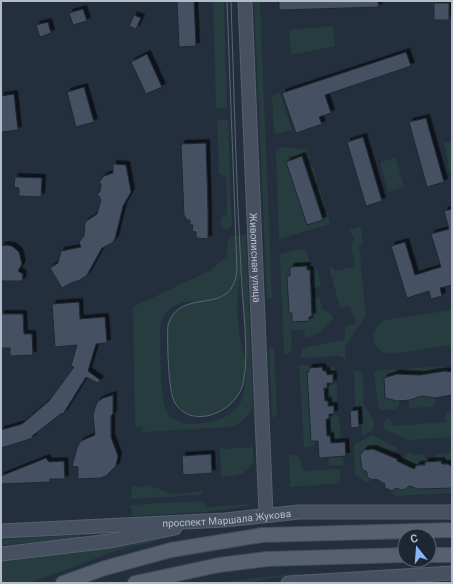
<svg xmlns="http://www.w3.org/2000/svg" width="453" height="584" viewBox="0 0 453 584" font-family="Roboto,sans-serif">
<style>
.green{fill:#263c3f;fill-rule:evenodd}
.building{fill:#455162;stroke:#1f2835;filter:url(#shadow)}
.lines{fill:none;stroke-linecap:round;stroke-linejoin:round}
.secondary-casing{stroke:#565f6c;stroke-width:15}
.primary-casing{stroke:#414a57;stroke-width:16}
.secondary{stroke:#465061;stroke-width:13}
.primary{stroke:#56606e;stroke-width:14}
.tram{stroke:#5a6575;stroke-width:1}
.labels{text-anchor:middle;stroke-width:3;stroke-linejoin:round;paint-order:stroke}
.street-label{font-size:10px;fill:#b4bcc9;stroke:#1d2633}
</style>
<defs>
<filter id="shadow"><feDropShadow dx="3.5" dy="-3.5" stdDeviation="0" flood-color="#0009"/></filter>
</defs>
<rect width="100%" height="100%" fill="#242f3e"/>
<!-- green -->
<path class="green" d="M213 1H224L227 108H216Z
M254 1H260L272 298H267Z
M333 26 335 46 291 55 289 30Z
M280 93 292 130 277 134 274 133 272 97 274 95Z
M217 120H228L232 226 227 230 222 228 220 222 222 217 227 214 226 177 219 174Z
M452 142V173H450L444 143Z
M281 147 306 150 310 159 304 162 301 156 286 162 307 225 323 220 321 214 327 212 330 224 279 239 276 151Z
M396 158 404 187 388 192 380 162Z
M312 165 318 183 311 185 305 167Z
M320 189 325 206 319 208 313 191Z
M361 227 363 244 359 245 366 316 345 346 346 359 339 356 300 358 303 349 307 347 344 340 345 327 356 324 350 306 340 308 329 267 332 266 335 271 355 267 351 242 354 239 349 230Z
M246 235 253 406C248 417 241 424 229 427L142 432V426L135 427 133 307 211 270 226 257 228 240 232 236ZM241 273 246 359 245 360C238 334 234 299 241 273ZM195 301C189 305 178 307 172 314 170 318 168 322 167 326 166 337 170 396 176 404 191 424 224 417 237 398 243 389 243 379 246 369 246 381 245 397 238 407 226 423 181 432 168 414 159 401 161 346 160 329 162 308 177 302 195 301Z
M300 249 305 250 310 262 318 270 321 286 311 289 310 270H307L306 266 290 267V276H287L289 313H292V322L309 321V317L312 316V298H320L322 309 331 314 333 319 320 332 306 338 303 329 291 331 292 349 287 355 284 352 280 254Z
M452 310V345L390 354C370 352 368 328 385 320Z
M269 348H274L277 415 272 418Z
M299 365H309L311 441H314L315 446 304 447Z
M452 366V372H434L420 375 406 373 410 368Z
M322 367H332L336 369 337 374 327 375 326 371H323Z
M395 369 397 374 384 378 385 397 399 400V405L396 409 381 410 378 406 374 373 378 370Z
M354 371H359L362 375C365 384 362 395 364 404 366 413 377 416 373 430L362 435 361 410 355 407Z
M327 383H333L337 386V404L328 406V401H325L324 388H327Z
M422 396 435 398 434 406 432 407 410 408 408 400Z
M446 413H452V437L409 440 386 430 383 425 387 418 391 420 392 426 446 422Z
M329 414H334L339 417 341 442 331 443 330 436H327L326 419 329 418Z
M373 435 397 448 392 457 373 449 364 450 360 456 362 469 367 472V477L371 479 368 483 355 475 354 445Z
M253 447V463C245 476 235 476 221 477L220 449Z
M408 452 414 455 425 454V465H417L414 469 401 463Z
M452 453V467L448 464H442L441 461H436V454Z
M289 455H297L301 461 303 471 340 469V483L290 487Z
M343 456 344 465 329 466 328 457Z
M148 485 173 494 204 491 200 495 131 499 132 486 144 487Z
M409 486H452V493L394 496 392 491 396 488 406 489Z
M203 501 208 507 247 504 249 506 207 512 133 516 130 505Z
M79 535V538L1 545V540Z
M177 536 119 550 29 583H1V559L119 546Z
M304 572 247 583H215Z"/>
<!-- building -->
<path class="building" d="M177 1H194L196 46 179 47Z
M279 1H378L379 7 279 10Z
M434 3H449V20H434Z
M83 9 87 21 73 25 69 13Z
M134 15 141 18 136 29 129 26Z
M48 22 51 33 40 37 36 25Z
M406 52 411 66 325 95 331 113 319 117 322 124 296 133 282 93Z
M147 54 162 87 146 94 131 62Z
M84 87 94 122 76 127 67 92Z
M14 94 18 130 1 132V96Z
M426 118 444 182 427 187 409 122Z
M363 137 382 201 366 206 347 142Z
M206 143 208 211V239L196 238V232L192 231 193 225H190V220H187L184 215 181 144Z
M302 156 323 220 307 225 286 162Z
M113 164 126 165 131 192 123 206 115 239 112 243 102 248 87 275 80 280 71 283 62 288 50 268 58 263 61 251 81 247 79 242 84 236 85 222 97 214 101 200 97 193 100 192 101 184 99 182 104 176 113 173Z
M15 177 42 178 41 197 19 196V188L14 187Z
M452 209V285L440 288 442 296 431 299 429 291 407 298 391 246 405 242 415 275 441 267 431 234 449 229 444 211Z
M6 245 12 246 19 252 22 264 18 271 23 274 22 281H1V246Z
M307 266V270H310L312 316 309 317V321L292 322V313H289L287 276H290V267Z
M79 302 80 319 105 317 107 343 96 344 88 371 100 380 98 383 86 377 63 414 62 413 44 427 32 436 33 438 1 448V430L22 424 49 401 74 367 71 366 77 345 55 347 52 304Z
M1 314H23L24 334H32L33 355 10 356V348H1Z
M322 367 323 371H326L327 375 333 374V383H327V388H324L325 401H328V406H334V414H329V419H326L327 436H330L331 443 345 442 346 456 319 458 318 441H311L307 372H309V368Z
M445 371 452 372V395L435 398 422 396 410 400 397 401 385 398 384 378 397 374 420 375Z
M113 395V414L111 416V437L118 456 116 466 106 476 100 478 78 479V467L72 466 78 445 81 441 95 435 93 415 97 402 103 398Z
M358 410 359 427 351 428 350 411Z
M373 449 397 459V461L414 469 417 465H425V462L441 461 442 464H448L452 467V488L418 489 409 486 406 489 402 490 396 488 392 491 385 488V484L376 479 373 480 367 477V472L362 469 360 455 364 450Z
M211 454 212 473 183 475 182 456Z
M46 458 49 462 64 461 65 479H50V482L1 484V476Z"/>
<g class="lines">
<defs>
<g id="secondary">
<path id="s1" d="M245 1 266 514"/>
<path id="s2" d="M1 531 225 520 299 512H452"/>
<path d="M1 554 110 541 175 528"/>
<path d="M288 583 452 573"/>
</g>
<path id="primary" d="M429 555H452
M63 583 105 568 171 550 262 535 452 530
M135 583 219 565 267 559 405 555"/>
</defs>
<!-- secondary casing -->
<use href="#secondary" class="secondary-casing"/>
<!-- primary casing -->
<use href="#primary" class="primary-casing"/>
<!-- secondary -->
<use href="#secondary" class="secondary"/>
<!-- primary -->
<use href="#primary" class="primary"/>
<!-- tram -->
<path class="tram" d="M227 1 237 270C232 320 181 284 168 325 167 339 168 392 175 403 193 431 236 411 243 384 250 353 242 303 241 270 236 180 234 91 231 1"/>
</g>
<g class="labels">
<!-- street labels -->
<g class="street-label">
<text dy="4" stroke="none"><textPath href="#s1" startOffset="257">Живописная улица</textPath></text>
<text dy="4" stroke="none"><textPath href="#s2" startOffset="226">проспект Маршала Жукова</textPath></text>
</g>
</g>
<!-- border -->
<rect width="453" height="584" fill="none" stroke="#b4bcc9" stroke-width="4"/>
<!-- north arrow -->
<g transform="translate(417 548) rotate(343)"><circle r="19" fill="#1d2633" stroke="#59626f"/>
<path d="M0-3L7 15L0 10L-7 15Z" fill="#8ab4f8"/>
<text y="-6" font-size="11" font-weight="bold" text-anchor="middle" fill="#b4bcc9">С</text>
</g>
</svg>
